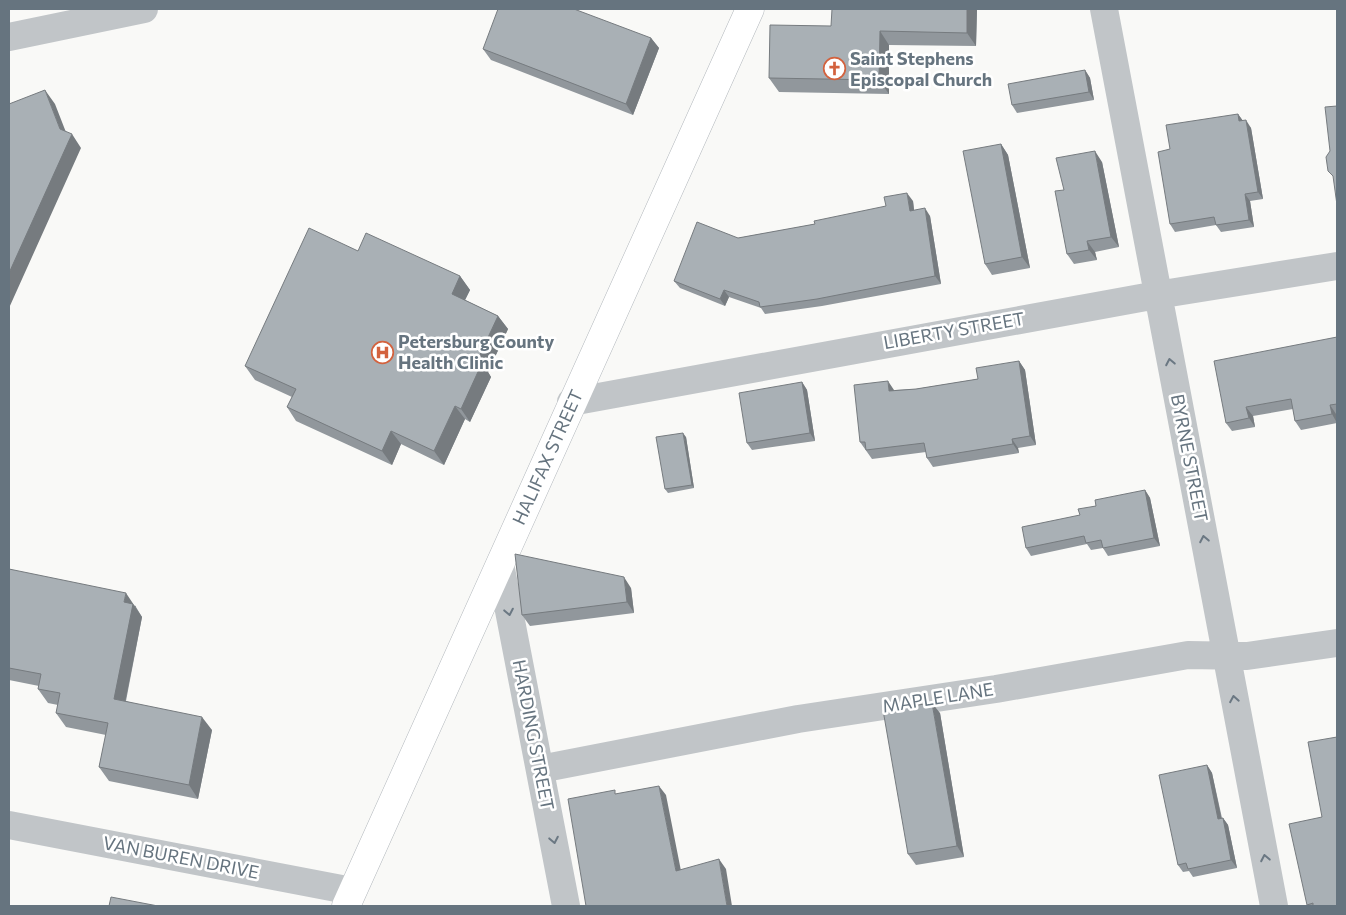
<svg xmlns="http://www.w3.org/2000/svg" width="1346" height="915" viewBox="0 0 1346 915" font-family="Commissioner,sans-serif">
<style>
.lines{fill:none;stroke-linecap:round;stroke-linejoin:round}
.secondary-casing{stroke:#b3b8bd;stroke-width:29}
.minor{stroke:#c1c5c8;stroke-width:28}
.tertiary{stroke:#c1c5c8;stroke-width:28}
.secondary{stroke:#fff;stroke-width:28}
.wall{fill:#91979c}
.shaded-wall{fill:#767b7f}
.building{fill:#a9b0b5;stroke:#767b7f}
.oneway{stroke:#6b7883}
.labels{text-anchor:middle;stroke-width:5;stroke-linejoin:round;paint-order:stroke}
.poi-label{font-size:18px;font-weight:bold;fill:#66747f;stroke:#fff;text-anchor:start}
.street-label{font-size:18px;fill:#66747f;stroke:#fff}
</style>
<rect width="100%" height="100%" fill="#f9f9f7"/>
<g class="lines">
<defs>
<g id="secondary">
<path id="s1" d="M346 906 750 9"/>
</g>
</defs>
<!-- secondary casing -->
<use href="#secondary" class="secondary-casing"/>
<!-- minor -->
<path class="minor" d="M1104 9 1274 906
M571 402 1157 295 1337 266
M500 564 566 906
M540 769 798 719 996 689 1188 655 1247 656 1337 643
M9 825 352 891"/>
<!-- tertiary -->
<path class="tertiary" d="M9 37 144 9"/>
<!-- secondary -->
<use href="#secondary" class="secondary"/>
</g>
<!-- wall -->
<path class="wall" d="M977 9 976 46 889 45V94L779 92 769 78 831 26Z
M651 38 659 48 633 115 491 60 483 49Z
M1085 70 1090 78 1094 100 1017 113 1012 105Z
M1238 114 1243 121 1251 128 1263 199 1250 201 1254 227 1221 232 1216 225 1175 232 1170 224V149Z
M1001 144 1008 155 1030 268 992 275 985 264Z
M1102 162 1119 247 1095 252 1097 260 1074 264 1067 254 1064 190Z
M913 201 914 210 930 216 941 284 822 306 765 314 761 308 729 297 725 306 680 288 674 281 738 238 815 224Z
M358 251 460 276 470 290 465 300 498 316 508 329 488 372 491 377 470 422 465 419 444 465 401 444 392 465 296 421 287 407 292 397 255 380 245 366Z
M1337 337V414H1336L1337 423 1301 430 1295 421 1293 409 1253 416 1255 427 1232 431 1226 423Z
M1019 361 1025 370 1036 445 1018 448 1019 453 933 467 927 458 926 452 872 459 860 442 895 390 916 389 978 379Z
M802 382 807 390 815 441 752 450 747 443Z
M686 437 694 488 668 493 665 489Z
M1145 490 1150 498 1160 546 1108 556 1103 548 1091 550 1087 544 1031 556 1026 548 1080 515 1096 506Z
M9 569 136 606V607L142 617 126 701 212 730 198 799 109 781 99 767 106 735 66 727 56 713 58 705 48 703 38 689 39 686 9 680Z
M631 588 634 613 530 626 522 615Z
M940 713 964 857 916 865 908 854Z
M1337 737V906H1308L1307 905Z
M1207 765 1212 773 1222 818H1223L1228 825 1237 868 1193 877 1189 871 1183 872 1178 865Z"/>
<!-- shaded-wall -->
<path class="shaded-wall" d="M967 9H977L976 46 967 33Z
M880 31 889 45V94L879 80Z
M651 38 659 48 633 115 626 104Z
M1085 70 1090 78 1094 100 1089 92Z
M45 90 55 104 69 140 72 134 81 148 9 308V273L60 129Z
M1238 114 1243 121H1239Z
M1246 120 1251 128 1263 199 1258 192Z
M1001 144 1008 155 1030 268 1022 257Z
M1095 151 1102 162 1119 247 1111 237Z
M907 193 913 201 915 219 910 211Z
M1245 194 1250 201 1254 227 1249 220Z
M925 208 930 216 941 284 935 276Z
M1087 241 1095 252 1097 260 1089 250Z
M460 276 470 290 461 308 452 294Z
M724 290 729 297 725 306 720 299Z
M498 316 508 329 488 372 491 377 470 422 461 409 477 361Z
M1019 361 1025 370 1036 445 1030 436Z
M888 381 894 390 896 399 889 391Z
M802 382 807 390 815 441 810 433Z
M1330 405 1336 414 1337 423 1332 414Z
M455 406 465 419 444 465 434 451Z
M1246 407 1253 416 1255 427 1249 418Z
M391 431 401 444 392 465 382 451Z
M683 433 686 437 694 488 692 485Z
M1012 439 1018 448 1019 453 1013 444Z
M1145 490 1150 498 1160 546 1154 538Z
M624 577 631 588 634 613 627 602Z
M126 593 142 617 123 713 114 699 124 602Z
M932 703 940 713 964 857 957 846Z
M202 717 212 730 198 799 189 785Z
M1207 765 1212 773 1223 826 1218 819Z
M659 786 666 795 683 881 676 871Z
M1223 818 1228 825 1237 868 1231 860Z
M719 859 726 869 732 906H727Z"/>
<!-- building -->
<path class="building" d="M498 9H574L651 38 626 104 483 49Z
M832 9H967V33L880 31 879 80 769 78 770 25 831 26Z
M1085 70 1089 92 1012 105 1008 84Z
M45 90 60 129 72 134 9 273V104Z
M1337 106V205L1333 176 1328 171 1326 157 1330 151 1325 107Z
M1238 114 1239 121 1246 120 1258 192 1245 194 1249 220 1216 225 1214 217 1170 224 1158 152 1170 149 1166 125Z
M1001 144 1022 257 985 264 963 151Z
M1095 151 1111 237 1087 241 1089 250 1067 254 1055 191 1064 190 1056 158Z
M907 193 910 211 925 208 935 276 817 299 760 307 759 302 724 290 720 299 674 281 697 222 738 238 815 224 814 221 886 206 884 197Z
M309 228 358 251 366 233 460 276 452 294 498 316 477 361 482 363 461 409 455 406 434 451 391 431 382 451 287 407 296 389 245 366Z
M1337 337V404L1330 405 1332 414 1295 421 1291 399 1246 407 1249 418 1226 423 1214 361Z
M1019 361 1030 436 1012 439 1013 444 927 458 924 443 866 450 865 442H860L854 385 888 381 889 391 916 389 978 379 976 368Z
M802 382 810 433 747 443 739 393Z
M683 433 692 485 665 489 656 437Z
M1145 490 1154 538 1103 548 1101 540 1086 543 1084 536 1026 548 1022 527 1080 515 1078 509 1096 506 1095 500Z
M515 554 624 577 627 602 522 615Z
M9 569 126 593 124 602 133 604 114 699 202 717 189 785 99 767 108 723 56 713 60 693 38 689 41 674 9 668Z
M932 703 957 846 908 854 883 710Z
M1337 737V906H1313V903L1307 905 1289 824 1322 817 1308 742Z
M1207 765 1218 819 1223 818 1231 860 1188 869 1186 863 1178 865 1159 775Z
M659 786 676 871 719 859 727 906H586L568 799 615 790V794Z
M111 897 158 906H109Z"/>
<!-- one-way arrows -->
<defs><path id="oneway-chevron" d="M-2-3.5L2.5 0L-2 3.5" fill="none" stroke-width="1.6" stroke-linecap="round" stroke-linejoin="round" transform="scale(1.25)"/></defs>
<g class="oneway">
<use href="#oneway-chevron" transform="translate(1170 362) rotate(-101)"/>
<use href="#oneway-chevron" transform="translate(1204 539) rotate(-101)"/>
<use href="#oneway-chevron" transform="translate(509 612) rotate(79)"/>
<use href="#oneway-chevron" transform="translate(1234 699) rotate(-100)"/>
<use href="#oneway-chevron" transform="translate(554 840) rotate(79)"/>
<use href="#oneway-chevron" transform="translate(1265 858) rotate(-101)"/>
</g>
<!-- icons -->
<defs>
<symbol id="church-ring" viewBox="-11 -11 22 22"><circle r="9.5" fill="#fff" stroke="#d3623e" stroke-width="1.5"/><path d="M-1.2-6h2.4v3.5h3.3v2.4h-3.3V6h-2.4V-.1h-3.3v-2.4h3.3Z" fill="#d3623e"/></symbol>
<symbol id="hospital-ring" viewBox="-11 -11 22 22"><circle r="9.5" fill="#fff" stroke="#d3623e" stroke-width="1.5"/><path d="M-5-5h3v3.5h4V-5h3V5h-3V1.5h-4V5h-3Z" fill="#d3623e"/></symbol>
</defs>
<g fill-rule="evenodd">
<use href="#church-ring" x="822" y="56" width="25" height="25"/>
<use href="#hospital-ring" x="370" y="340" width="25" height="25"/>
</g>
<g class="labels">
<!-- poi labels -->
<g class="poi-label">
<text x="850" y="65">Saint Stephens<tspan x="850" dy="21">Episcopal Church</tspan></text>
<text x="398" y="348">Petersburg County<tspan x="398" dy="21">Health Clinic</tspan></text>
</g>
<!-- street labels -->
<g class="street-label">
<text transform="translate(954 331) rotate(-10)" y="6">LIBERTY STREET</text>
<text dy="6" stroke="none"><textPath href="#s1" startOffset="492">HALIFAX STREET</textPath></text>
<text transform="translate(1189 458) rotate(79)" y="6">BYRNE STREET</text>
<text transform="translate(938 698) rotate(-9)" y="6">MAPLE LANE</text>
<text transform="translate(533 735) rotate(79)" y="6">HARDING STREET</text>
<text transform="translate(181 858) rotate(11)" y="6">VAN BUREN DRIVE</text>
</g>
</g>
<!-- border -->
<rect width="1346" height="915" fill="none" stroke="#66747f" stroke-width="20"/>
</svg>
